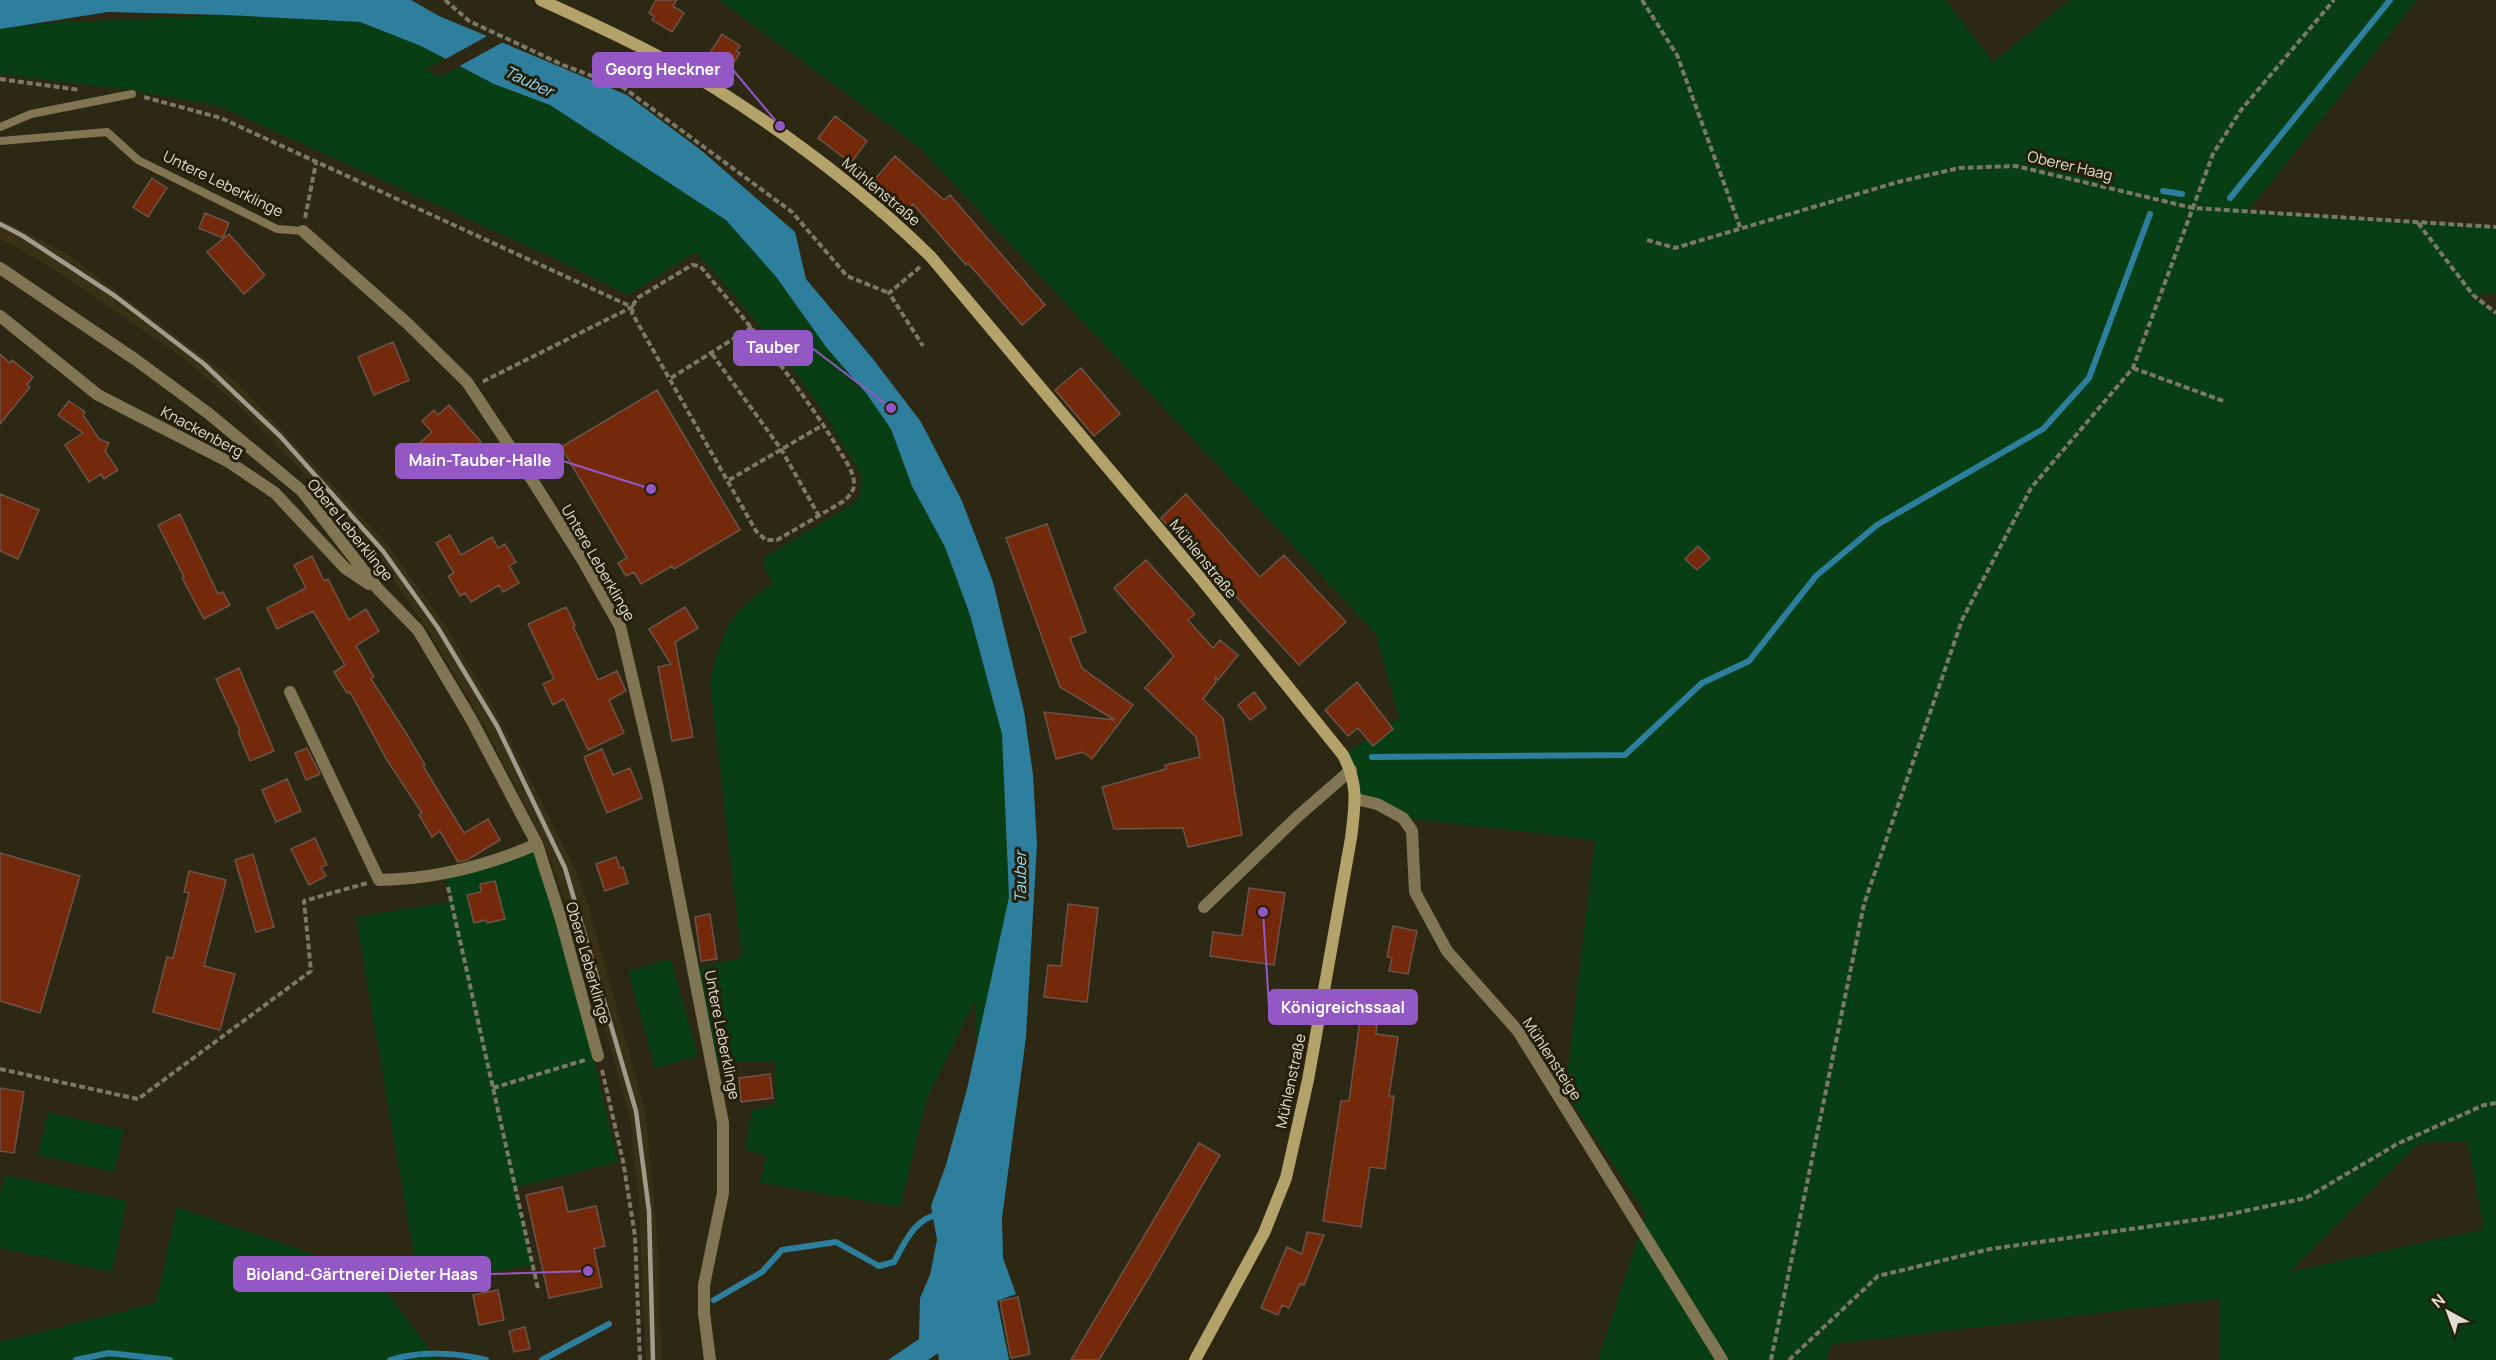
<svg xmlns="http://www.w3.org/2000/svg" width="2496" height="1360" viewBox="0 0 2496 1360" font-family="Manrope,sans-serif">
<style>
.built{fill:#383115}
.green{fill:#073e14;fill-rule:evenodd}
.water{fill:#2d7f9d}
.pier{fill:#2d2814}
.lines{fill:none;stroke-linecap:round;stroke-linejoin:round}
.stream{stroke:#2d7f9d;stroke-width:6}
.building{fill:#742a0a;stroke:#6c544c;stroke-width:1.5}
.path{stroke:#7c7867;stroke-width:4;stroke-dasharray:6 3;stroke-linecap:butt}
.lane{stroke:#817654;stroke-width:8}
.street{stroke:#817654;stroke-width:12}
.secondary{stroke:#b4a26b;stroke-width:12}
.rail{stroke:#a09c8d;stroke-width:4.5}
.labels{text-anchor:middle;stroke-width:6;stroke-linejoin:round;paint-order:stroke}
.street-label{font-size:15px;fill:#e1ded1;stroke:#241f0a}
.water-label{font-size:16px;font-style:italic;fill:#90daf9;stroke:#241f0a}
.leader{fill:none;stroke:#9458c4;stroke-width:2}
.callout-dot{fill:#9458c4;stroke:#241f0a;stroke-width:2}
.callout{fill:#9458c4;stroke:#9458c4;stroke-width:2}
.callout-label{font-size:16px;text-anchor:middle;font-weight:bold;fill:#fff}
</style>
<rect width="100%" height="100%" fill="#2d2814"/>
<!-- built -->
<path class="built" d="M0 219 66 253 237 382 387 544 445 625 495 710 575 869 590 911 646 1114 658 1246 661 1360H646L639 1202 630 1119 614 1060 571 918 543 841 484 725 431 635 380 560 318 488 239 406 178 354 41 261 0 239Z"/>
<!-- green -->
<path class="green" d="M719 0H1946L1993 62 2070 0H2417L2248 211 2496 227V292L2474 296 2496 313V1360H2219V1299L1832 1344 1826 1360H1598L1646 1214 1565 1092 1595 840 1403 818 1356 799 1343 755 1399 718 1376 634 919 147ZM2467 1141 2484 1229 2290 1272 2419 1143Z
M226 15 360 22 421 46 445 59 425 70 441 76 460 67 494 84 550 105 726 220 777 278 826 347 866 393 891 429 912 486 945 547 970 615 1002 734 1009 898 977 1046 975 1001 927 1098 900 1207 760 1183 766 1156 745 1149 752 1110 775 1104 776 1061 712 1062 694 970 742 957 710 683C722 633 728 612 773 584L763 565 765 557 857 501C860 492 863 483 860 474 855 462 845 450 839 438 799 370 748 311 696 252L628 295 552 257 219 106 130 90 0 74V29L45 23Z
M537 844 560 916 618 1162 515 1188 532 1265 419 1285 356 917 450 902 445 874Z
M671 959 698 1056 655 1068 628 971Z
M48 1112 124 1130 114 1172 38 1155Z
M5 1175 127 1201 112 1272 0 1248V1196Z
M177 1207 375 1276 437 1360H0V1342L156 1303Z"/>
<!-- water -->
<path class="water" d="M0 0H411L439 16 627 95 702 151 795 232 806 279 873 359 921 422 962 501 993 582 1024 711 1033 775 1037 844 1026 1037 1002 1218 1003 1258 1016 1294 997 1301 1009 1360H939L938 1353 928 1360H888L919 1339 920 1298 930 1275 937 1240 931 1206 946 1165 967 1089 1009 897 1002 734 970 615 945 547 912 486 891 429 866 393 826 347 777 278 726 220 550 105 494 84 421 46 360 22 226 15 108 12 0 29Z"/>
<!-- pier -->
<path class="pier" d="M489 35 505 41 456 68 442 61Z"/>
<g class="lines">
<!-- stream -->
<path class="stream" d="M2163 191 2182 194
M2230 198 2390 0
M1372 757 1625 755 1702 683 1749 661 1816 576 1877 525 2043 429 2089 378 2150 214
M714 1300 762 1272 782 1250 836 1242 879 1266 894 1262C905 1242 915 1217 941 1214
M76 1360 109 1353 170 1360
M390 1360C420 1351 456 1352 486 1360
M542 1360 609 1324"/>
</g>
<!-- building -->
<path class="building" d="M656 0H677L673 6 684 13 672 32 652 20 654 16 649 13Z
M722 34 740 46 736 51 740 53 726 75 704 62Z
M835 116 867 141 851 163 818 138Z
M895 156 944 200 950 195 1045 305 1022 325 968 263 966 265 913 204 908 210 874 180Z
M152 178 167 188 148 217 133 207Z
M205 213 229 223 223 238 199 228Z
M229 234 265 275 244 294 207 252Z
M393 342 409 380 374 395 358 357Z
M0 354 10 363 12 360 33 377 27 385 30 387 0 424Z
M1081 368 1120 414 1094 436 1055 390Z
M657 390 740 530 674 569 672 566 641 584 634 572 626 576 618 563 627 558 561 447Z
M69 401 85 412 83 415 99 439 109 443 105 451 118 470 104 479 101 474 89 482 65 445 83 433 58 415Z
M449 405 481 442 465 456 453 443 420 471 406 455 432 432 422 421 434 410 438 415Z
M0 494 39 510 18 559 0 551Z
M1186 494 1260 577 1284 555 1346 622 1299 665 1218 577 1215 579 1161 518Z
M180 514 218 594 223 592 230 605 204 619 182 578 184 577 158 525Z
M1047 524 1086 632 1070 638 1082 668 1133 705 1092 759 1083 752 1056 759 1044 712 1115 720 1060 687 1006 538Z
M450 535 461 555 492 537 498 548 505 544 516 562 509 566 519 583 503 592 499 585 471 602 465 593 460 596 448 576 454 573 436 543Z
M1698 546 1710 558 1697 570 1685 559Z
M312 556 324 581 328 579 349 620 366 609 379 631 356 646 374 677 371 679 406 733 425 765 423 766 464 833 488 819 500 840 467 860 458 862 440 831 432 837 419 815 422 813 387 760 350 692 347 693 334 672 345 665 313 611 277 629 267 608 306 588 294 565Z
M1146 560 1195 614 1188 620 1213 648 1220 640 1238 655 1218 680 1215 676 1216 682 1203 699 1223 718 1242 835 1188 847 1183 828 1114 829 1102 787 1166 769 1165 765 1200 757 1196 737 1145 688 1174 656 1114 588Z
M566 607 575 625 573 626 598 680 617 671 626 691 609 700 624 733 588 750 564 699 553 705 543 684 554 679 528 624Z
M685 607 698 628 675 642 693 737 672 741 658 667 671 664 649 629Z
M239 668 274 751 250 761 238 732 240 731 216 679Z
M1357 682 1393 729 1373 746 1358 728 1348 736 1325 710Z
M1254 692 1266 708 1250 720 1238 705Z
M307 748 320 774 306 780 295 753Z
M602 749 613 775 630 768 642 798 607 813 584 757Z
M287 779 301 811 276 822 262 790Z
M315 838 327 865 321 867 326 876 309 885 291 849Z
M0 853 80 876 40 1013 0 1001Z
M253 854 274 927 256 932 235 860Z
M616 857 620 868 623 867 628 883 605 891 596 864Z
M189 871 226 880 204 966 235 974 220 1030 153 1012 167 957 173 958 189 893 184 892Z
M495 881 505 919 487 923 486 920 474 923 467 895 481 892 480 884Z
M1249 888 1285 893 1274 965 1210 956 1213 932 1242 936Z
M1068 904 1098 908 1087 1002 1044 997 1048 965 1061 966Z
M710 914 717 959 701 961 695 917Z
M1393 926 1417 931 1408 974 1389 971 1392 958 1387 957Z
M1360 1020 1377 1022 1376 1034 1398 1037 1389 1096H1394L1385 1169 1370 1167 1361 1227 1323 1221 1341 1101H1349Z
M770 1074 773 1098 741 1102 739 1078Z
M0 1088 24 1092 14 1153 0 1151Z
M1199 1143 1220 1155 1148 1279 1099 1360H1071Z
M562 1187 568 1212 596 1206 605 1246 594 1249 602 1287 549 1298 526 1195Z
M1307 1232 1324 1235 1304 1285 1300 1284 1289 1308 1282 1305 1278 1315 1261 1308 1287 1247 1302 1254Z
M498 1290 504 1320 479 1325 473 1295Z
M1018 1297 1030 1354 1011 1358 1000 1301Z
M525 1327 530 1349 514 1352 509 1331Z"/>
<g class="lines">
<!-- path -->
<path class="path" d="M445 0 469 21 563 65 624 88 792 212 847 276 889 293
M1642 0 1677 55 1740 227
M0 79 80 90
M144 97 221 118 632 307 482 382
M305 218 316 163
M2418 223 2473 295 2496 313
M1647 240 1675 248 1898 182 1959 168 2016 166 2193 208 2496 227
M692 265 700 266C748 323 797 382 836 445 842 456 853 469 854 482 855 490 850 495 844 501L777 540H766L756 531 632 313 634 303 639 297Z
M920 267 889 293 923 346
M712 354 781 449 819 516
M2133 368 2226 402
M671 378 752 327
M729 480 823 425
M448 887 538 1289
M0 1069 138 1099 311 971 304 901 367 883
M602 1070 623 1161 635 1236 640 1360
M493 1088 585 1060
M1771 1360 1864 904 1962 620 2031 488 2133 368 2213 154 2241 110 2334 0
M1789 1360 1878 1276 1990 1249 2216 1217 2306 1198 2397 1144 2484 1105 2496 1103"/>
<!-- lane -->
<path class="lane" d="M0 127 31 114 132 94
M0 141 107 132 138 160 277 229 303 231"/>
<!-- street -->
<path class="street" d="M303 231 408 324 467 382 534 483 582 559 620 626 657 784 723 1123V1193L704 1285V1313L710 1360
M0 268 136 360 208 413 302 491 378 589 418 630 471 719 537 844 560 916 598 1056
M0 316 98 395 229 462 275 493 345 568 369 584
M290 692 379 880C434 879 487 866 537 844
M1356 799 1377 804 1403 818 1412 831 1415 892 1447 951 1518 1031 1722 1360
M1204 907 1297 817 1351 770"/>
<!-- secondary -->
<path class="secondary" d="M541 0C598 26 663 56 716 89 793 138 866 193 931 257L1202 580 1343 755C1359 785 1355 805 1351 838L1308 1080 1286 1178 1264 1233 1195 1360"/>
<!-- rail -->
<path class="rail" d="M0 224 23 236 115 296 204 364 280 436 383 551 438 628 497 726 565 868 636 1111 649 1211 653 1360"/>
</g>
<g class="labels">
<!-- street labels -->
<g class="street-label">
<text transform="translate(2070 166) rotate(13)" y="5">Oberer Haag</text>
<text transform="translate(223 184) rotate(26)" y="5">Untere Leberklinge</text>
<text transform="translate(881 192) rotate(40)" y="5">Mühlenstraße</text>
<text transform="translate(202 432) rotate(28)" y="5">Knackenberg</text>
<text transform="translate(350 530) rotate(51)" y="5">Obere Leberklinge</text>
<text transform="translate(1203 559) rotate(51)" y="5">Mühlenstraße</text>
<text transform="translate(598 563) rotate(60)" y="5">Untere Leberklinge</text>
<text transform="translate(588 963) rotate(74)" y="5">Obere Leberklinge</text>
<text transform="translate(722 1035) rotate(79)" y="5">Untere Leberklinge</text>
<text transform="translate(1552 1059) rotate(57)" y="5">Mühlensteige</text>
<text transform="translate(1291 1081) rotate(-78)" y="5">Mühlenstraße</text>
</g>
<!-- water labels -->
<g class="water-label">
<text transform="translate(529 81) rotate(25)" y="6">Tauber</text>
<text transform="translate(1020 877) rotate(-90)" y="6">Tauber</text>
</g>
</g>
<!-- callouts -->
<path class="leader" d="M780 126L733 70M891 408L812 348M651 489L563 461M1263 912L1269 1007M588 1271L490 1274"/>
<g class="callout-dot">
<circle cx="780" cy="126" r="6"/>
<circle cx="891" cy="408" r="6"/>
<circle cx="651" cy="489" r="6"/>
<circle cx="1263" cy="912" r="6"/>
<circle cx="588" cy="1271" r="6"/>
</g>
<g class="callout">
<rect x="593" y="53" width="140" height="34" rx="6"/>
<rect x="734" y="331" width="78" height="34" rx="6"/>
<rect x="396" y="444" width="167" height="34" rx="6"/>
<rect x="1269" y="990" width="148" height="34" rx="6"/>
<rect x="234" y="1257" width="256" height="34" rx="6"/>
</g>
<g class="callout-label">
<text x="663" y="75">Georg Heckner</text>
<text x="773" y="353">Tauber</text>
<text x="480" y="466">Main-Tauber-Halle</text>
<text x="1343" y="1013">Königreichssaal</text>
<text x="362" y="1280">Bioland-Gärtnerei Dieter Haas</text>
</g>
<!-- north arrow -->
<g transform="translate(2448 1312) rotate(319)" stroke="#241f0a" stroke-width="4.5" paint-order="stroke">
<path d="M0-4.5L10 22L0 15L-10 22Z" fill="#e1ded1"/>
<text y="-9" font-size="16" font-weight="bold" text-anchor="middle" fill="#e1ded1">N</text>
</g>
</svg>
